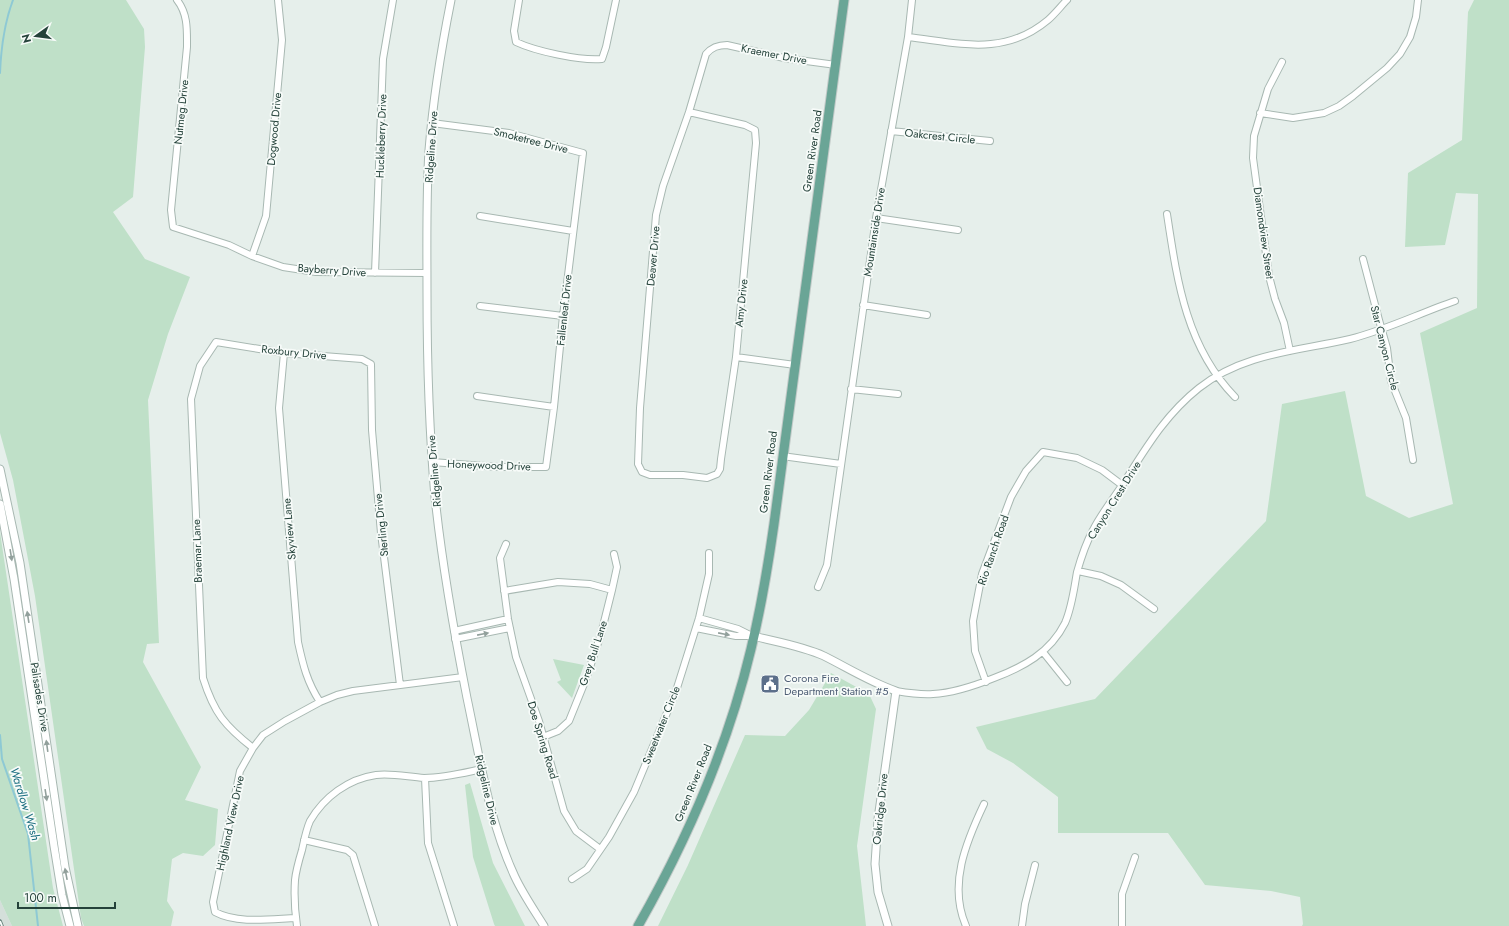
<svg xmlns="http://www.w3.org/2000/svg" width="1509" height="926" viewBox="0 0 1509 926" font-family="Jost,sans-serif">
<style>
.built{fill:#d4dfda}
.green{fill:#bfe0c8}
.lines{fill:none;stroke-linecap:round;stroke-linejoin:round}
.stream{stroke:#8ec9d4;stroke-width:2}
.minor-casing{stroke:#a8b8b2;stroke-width:8}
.tertiary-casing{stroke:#a8b8b2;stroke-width:9}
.primary-casing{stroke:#c2cac8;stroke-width:11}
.minor{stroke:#fff;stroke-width:6}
.tertiary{stroke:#fff;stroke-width:7}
.primary{stroke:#6aa596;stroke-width:9}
.rail-casing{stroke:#5f7d75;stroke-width:3.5}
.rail{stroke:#f7fbf9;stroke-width:2;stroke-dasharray:6;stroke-linecap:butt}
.oneway{fill:#92a09c}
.labels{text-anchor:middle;stroke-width:3.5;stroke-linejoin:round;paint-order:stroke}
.street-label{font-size:11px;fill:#24423a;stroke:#f7fbf9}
.service-label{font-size:11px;fill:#4e5e75;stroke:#f7fbf9;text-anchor:start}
.water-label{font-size:12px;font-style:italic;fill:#1c6f80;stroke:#f7fbf9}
</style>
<rect width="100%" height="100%" fill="#e6efeb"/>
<!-- built -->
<path class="built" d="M0 900 12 926H0Z"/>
<!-- green -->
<path class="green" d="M0 0H126L144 29 145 47 133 197 113 212 145 259 190 277 168 334 148 400 159 643 147 644 143 662 201 767 185 800 218 809 215 845 203 856 183 853 172 859 167 901 174 912 171 926H84L81 918 35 596 13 480 0 433Z
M1474 0H1509V926H1302L1303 924 1300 897 1271 891 1205 885 1168 833H1058V797L1013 763 987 749 976 727 1095 699 1266 521 1282 404 1345 391 1366 496 1409 518 1453 504 1420 333 1477 308 1478 194 1456 193 1445 245 1405 247 1408 173 1462 140 1468 12Z
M0 532 53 888 63 926H12L0 900Z
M553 659 584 665 572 698 557 682 561 680Z
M831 673 869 694 876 709 857 846 866 926H658L688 865 745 735 785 736 809 710Z
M470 783 493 863 525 926H495L494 924 473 857 465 785Z"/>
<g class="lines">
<!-- stream -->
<path class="stream" d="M0 73C1 48 4 24 13 0
M0 735 2 759 28 834 38 926"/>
<defs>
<path id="minor" d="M177 0C188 14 187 30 187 47L171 210 173 227 229 245 252 256 283 267 316 272 427 273
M519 0 514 31 516 42C535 51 580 61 602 59L606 47 616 0
M908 37C959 43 1004 57 1048 20 1055 14 1061 6 1067 0
M1282 62 1268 89 1254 136 1253 158 1269 276 1275 299 1284 323 1290 351
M689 112 745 125 755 130 756 143 736 357 721 459 720 469 717 474 707 478 683 475H650L642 472 638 464 640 408 656 215 663 186 689 112 706 54C712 47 718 45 727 45L784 58 836 65
M1260 113 1293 118 1324 113 1339 106 1353 96 1387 68 1400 54 1410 37 1416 17 1418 0
M432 123 509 133 583 153 563 316 554 407 546 467H498L432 462
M891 131 990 141
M1167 214C1177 280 1186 347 1235 397
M480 216 573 231
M876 218 958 230
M252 256 266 216 282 40 278 0
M1363 259 1379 320 1387 348 1391 381 1406 418 1413 460
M375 273 383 59 393 0
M863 305 927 315
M480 306 563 316
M284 353 279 408 298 642C303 665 307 682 320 702
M736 357 795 365
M851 389 898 394
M477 396 554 407
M782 456 841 464
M506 544 500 558 508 619 516 657 539 721 564 811 576 831 600 849
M1078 571 1101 576 1121 585 1154 609
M818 587 827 565 876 218 908 37 912 0
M504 591 558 582 590 584 612 590
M699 618 738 629 752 636
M696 628 736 636H753
M454 631 508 619
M455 639 510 628
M1043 652 1067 682
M986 682 975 651 973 621 982 574 1011 497 1026 471 1043 452 1077 458 1102 470 1122 485
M896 691C908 693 920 695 933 694 954 693 974 686 994 678 1023 667 1050 653 1065 623 1072 607 1074 589 1077 572 1081 558 1086 543 1093 530 1101 514 1113 499 1123 484 1146 448 1165 415 1199 388 1243 353 1298 351 1350 339 1386 330 1420 313 1455 301
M543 737 558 731 569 721 586 679 601 634 612 590 617 567 614 554
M253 748C225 726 214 713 203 678L191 399 200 366 216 342 284 353 362 359 371 364 372 430 381 533 400 685
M425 778 428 843 454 926
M304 840 347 850 353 855 375 926
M572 879 587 869 609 837 634 792 676 691 699 618 709 574V553
M296 918C271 919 237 924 215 912L213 902 240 771 253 748 263 735 285 721 320 702 337 695 353 691 463 677
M297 926C295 912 294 895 295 880 296 870 299 860 302 850 304 841 306 830 310 821 324 797 348 779 376 775 392 773 408 777 424 778 444 778 463 773 482 769
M966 926C948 885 966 842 984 804
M1022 926 1025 904 1035 865
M1122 926V894L1135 857"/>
<path id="tertiary" d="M451 0C441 50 433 100 429 150 426 198 427 245 427 293 427 361 429 429 435 497 442 565 454 632 467 698 480 759 489 821 515 877 523 894 534 910 544 926
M0 469 20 563 65 867 78 926
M0 504 14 579 54 846 62 895 70 926
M753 636C777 642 802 646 824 656 848 668 870 682 896 691L878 819 875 864 878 892 888 926"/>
<path id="primary" d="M638 926C687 840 728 746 751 649 761 608 768 566 774 524L844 0"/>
</defs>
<!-- minor casing -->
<use href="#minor" class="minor-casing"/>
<!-- tertiary casing -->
<use href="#tertiary" class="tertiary-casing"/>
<!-- primary casing -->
<use href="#primary" class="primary-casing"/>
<!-- minor -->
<use href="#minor" class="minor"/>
<!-- tertiary -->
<use href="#tertiary" class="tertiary"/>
<!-- primary -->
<use href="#primary" class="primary"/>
<defs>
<path id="rail" d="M0 921 2 926"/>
</defs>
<!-- rail casing -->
<use href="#rail" class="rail-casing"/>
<!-- rail -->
<use href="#rail" class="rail"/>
</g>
<!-- one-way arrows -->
<defs><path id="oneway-solid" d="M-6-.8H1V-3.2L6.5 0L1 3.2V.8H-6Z"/></defs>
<g class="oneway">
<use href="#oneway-solid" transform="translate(11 555) rotate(81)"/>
<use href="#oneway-solid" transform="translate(28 617) rotate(-99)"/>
<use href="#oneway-solid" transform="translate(483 634) rotate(-11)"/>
<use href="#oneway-solid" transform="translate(724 634) rotate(11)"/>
<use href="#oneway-solid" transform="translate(47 746) rotate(-98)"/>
<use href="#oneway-solid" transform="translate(46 795) rotate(81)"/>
<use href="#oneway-solid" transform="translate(66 874) rotate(-101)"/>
</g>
<!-- icons -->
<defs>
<symbol id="civic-square" viewBox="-11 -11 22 22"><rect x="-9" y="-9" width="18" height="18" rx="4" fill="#5c6f8a" stroke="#f7fbf9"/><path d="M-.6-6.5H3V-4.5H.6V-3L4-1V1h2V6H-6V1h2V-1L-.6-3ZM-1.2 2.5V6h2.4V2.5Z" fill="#fff"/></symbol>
</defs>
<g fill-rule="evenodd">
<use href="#civic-square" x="759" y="673" width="22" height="22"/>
</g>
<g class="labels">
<!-- street labels -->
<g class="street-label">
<text transform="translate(774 54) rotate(11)" y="4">Kraemer Drive</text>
<text transform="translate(181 112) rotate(-84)" y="4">Nutmeg Drive</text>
<text transform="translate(274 129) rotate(-85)" y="4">Dogwood Drive</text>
<text transform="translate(381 136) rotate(-88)" y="4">Huckleberry Drive</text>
<text transform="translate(940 136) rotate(6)" y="4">Oakcrest Circle</text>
<text transform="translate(531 140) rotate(14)" y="4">Smoketree Drive</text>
<text transform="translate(431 147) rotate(-86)" y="4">Ridgeline Drive</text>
<text transform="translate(812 151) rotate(-82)" y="4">Green River Road</text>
<text transform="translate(874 232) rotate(-81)" y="4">Mountainside Drive</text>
<text transform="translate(1264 233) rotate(82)" y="4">Diamondview Street</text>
<text transform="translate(653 256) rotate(-85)" y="4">Deaver Drive</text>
<text transform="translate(332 270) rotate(4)" y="4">Bayberry Drive</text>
<text transform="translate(741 303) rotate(-84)" y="4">Amy Drive</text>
<text transform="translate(564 310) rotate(-84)" y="4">Fallenleaf Drive</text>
<text transform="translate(1385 348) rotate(76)" y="4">Star Canyon Circle</text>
<text transform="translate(294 352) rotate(6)" y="4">Roxbury Drive</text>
<text transform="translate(489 465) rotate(2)" y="4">Honeywood Drive</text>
<text transform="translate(434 471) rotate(-95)" y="4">Ridgeline Drive</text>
<text transform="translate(768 472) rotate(-83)" y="4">Green River Road</text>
<text transform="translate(1114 500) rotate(-58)" y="4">Canyon Crest Drive</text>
<text transform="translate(381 525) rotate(-96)" y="4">Sterling Drive</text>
<text transform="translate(289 529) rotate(-95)" y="4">Skyview Lane</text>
<text transform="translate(993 550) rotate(-71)" y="4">Rio Ranch Road</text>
<text transform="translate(197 551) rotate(-92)" y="4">Braemar Lane</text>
<text transform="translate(593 653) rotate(-72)" y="4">Grey Bull Lane</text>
<text transform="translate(40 697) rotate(81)" y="4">Palisades Drive</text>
<text transform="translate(661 725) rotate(-68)" y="4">Sweetwater Circle</text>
<text transform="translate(543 740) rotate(73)" y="4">Doe Spring Road</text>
<text transform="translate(693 783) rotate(-68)" y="4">Green River Road</text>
<text transform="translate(487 790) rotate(77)" y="4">Ridgeline Drive</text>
<text transform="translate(880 809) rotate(-84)" y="4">Oakridge Drive</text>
<text transform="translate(230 823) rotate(-78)" y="4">Highland View Drive</text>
</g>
<!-- service labels -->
<g class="service-label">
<text x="784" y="682">Corona Fire<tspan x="784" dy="13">Department Station #5</tspan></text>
</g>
<!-- water labels -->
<g class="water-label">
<text transform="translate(25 804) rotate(73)" y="4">Wardlow Wash</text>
</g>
</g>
<!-- north arrow -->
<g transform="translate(36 36) rotate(256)" stroke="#f7fbf9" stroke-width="3" paint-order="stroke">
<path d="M0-3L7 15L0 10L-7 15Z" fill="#24423a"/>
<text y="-6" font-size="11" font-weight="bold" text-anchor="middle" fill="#24423a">N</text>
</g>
<!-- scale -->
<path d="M18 902v6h97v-6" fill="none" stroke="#24423a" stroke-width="2"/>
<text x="24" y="902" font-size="12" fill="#24423a" stroke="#f7fbf9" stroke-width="3" paint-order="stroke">100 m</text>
</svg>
